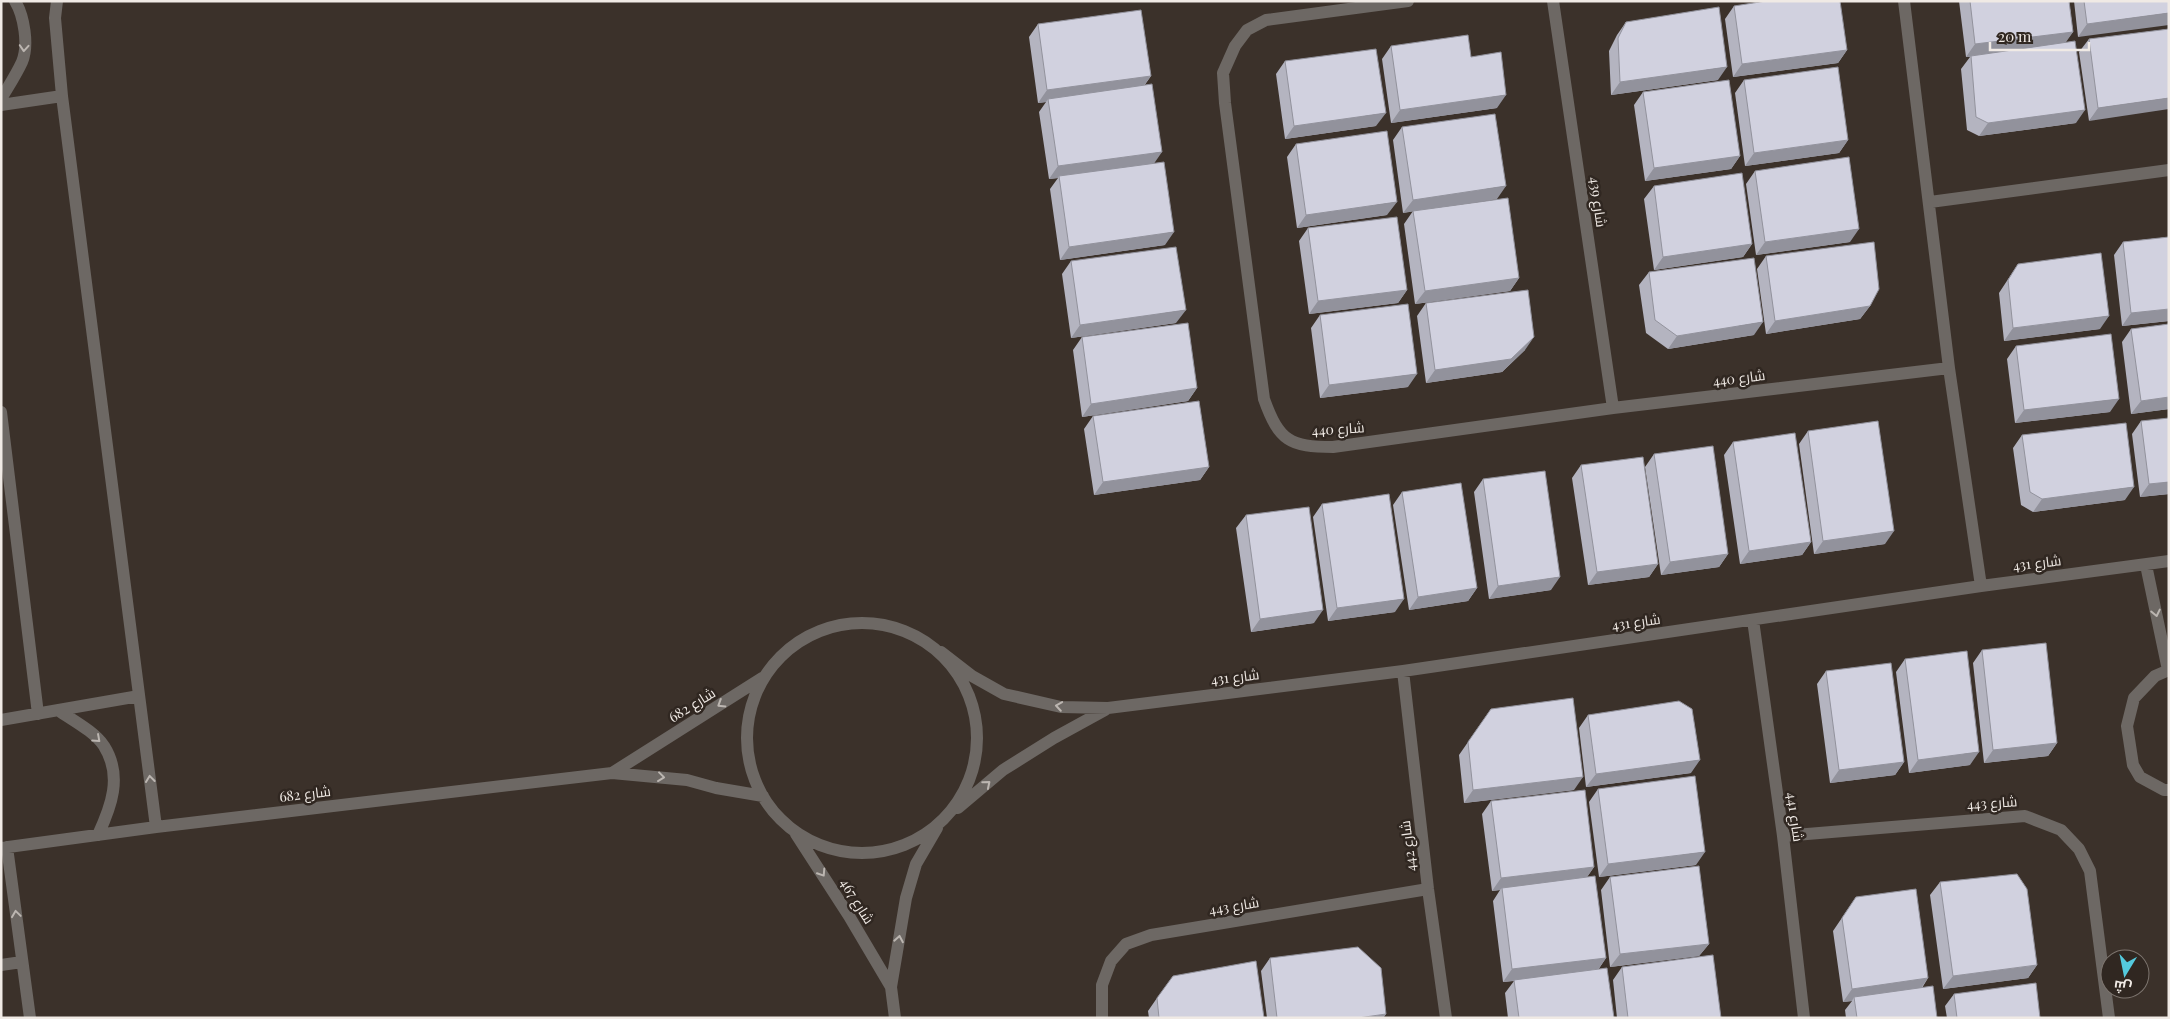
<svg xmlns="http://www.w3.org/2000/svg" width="2170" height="1019" viewBox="0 0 2170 1019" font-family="'Playfair Display',Cairo,serif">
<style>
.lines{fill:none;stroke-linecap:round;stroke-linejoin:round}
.minor{stroke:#6d6864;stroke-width:12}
.wall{fill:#b4b4c0}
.shaded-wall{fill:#92929c}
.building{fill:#d1d1df;stroke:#92929c}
.oneway{stroke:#bcb6b1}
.labels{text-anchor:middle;stroke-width:5;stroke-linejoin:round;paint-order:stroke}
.street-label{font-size:14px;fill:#f0eae5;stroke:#302721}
</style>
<rect width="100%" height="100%" fill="#3b312a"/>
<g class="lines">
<!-- minor -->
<path class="minor" d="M57 1 55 18 62 96 156 827
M1408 1 1266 20 1247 30 1235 46 1223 73 1225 103 1264 399C1279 441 1290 447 1333 447L1613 408 1949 368
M1553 1 1613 408
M1904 1 1949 368 1981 586
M1 99C8 87 16 75 22 62 29 45 24 16 15 1
M1 105 62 96
M1930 202 2169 170
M1 412 38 714
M2146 565 2168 670
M1753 620 1783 836 1804 1018
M747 738a115 115 0 1 1 230 0a115 115 0 1 1-230 0Z
M941 652 972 676 1004 694 1061 707 1108 708 1403 671 1981 586 2169 561
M2169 670 2155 676 2134 698 2127 726 2133 765 2140 777 2164 790H2169
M1403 671 1428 889 1446 1018
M58 710C72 720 94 731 104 746 123 776 111 807 98 835
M1 720 139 696
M612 773 762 678
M958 808 1003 770 1054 738 1105 710
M796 834 849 916 891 987
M1783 836 2025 816 2061 830 2079 849 2090 871 2109 1018
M7 847 30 1018
M1 848 156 827 612 773 687 780 716 788 763 796
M1 965 22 962
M895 1018 891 987 906 898 916 864 937 828
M1102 1018V985L1111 961 1126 944 1151 935 1428 889"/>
</g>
<!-- wall -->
<path class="wall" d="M1959 1H2069L2073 32 2065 42 2076 123 1979 136 1967 130 1961 69 1970 57H1966Z
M2074 1H2169L2078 37Z
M1734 6 1847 50 1838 63 1733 77 1725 19Z
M1626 22 1718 80 1611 95 1609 51 1617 35Z
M1038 24 1151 76 1144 86 1165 245 1060 260 1050 189 1058 178 1049 179 1039 112 1046 102 1038 103 1029 37Z
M2169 29 2089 121 2079 52 2089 39Z
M1391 46 1471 57 1497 108 1391 123 1382 59Z
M1285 61 1376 126 1285 139 1276 74Z
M1744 80 1848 140 1839 153 1745 166 1735 93Z
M1643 92 1740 156 1731 169 1645 181 1634 105Z
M1402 127 1497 199 1427 209 1519 278 1510 291 1415 304 1404 224 1413 211 1403 213 1393 140Z
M1296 144 1387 215 1297 228 1287 157Z
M1755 171 1850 242 1756 255 1746 184Z
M1654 186 1752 244 1743 257 1654 270 1644 199Z
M1308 228 1407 290 1398 303 1309 314 1299 241Z
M2169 237V321L2122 326 2114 255 2123 242Z
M1766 256 1870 306 1860 319 1766 334 1757 269Z
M1071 261 1176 323 1071 338 1062 274Z
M2018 264 2100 329 2004 341 1999 293Z
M1649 272 1754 335 1668 349 1646 333 1639 285Z
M1426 303 1525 350 1502 372 1426 383 1417 316Z
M1320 315 1408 387 1320 398 1311 328Z
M2169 324V409L2131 414 2122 342 2131 329Z
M1082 337 1197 388 1188 401 1082 417 1073 350Z
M2016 346 2110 412 2015 423 2007 359Z
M1093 416 1209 467 1200 480 1094 495 1084 429Z
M2141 421 2169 494 2140 497 2132 434Z
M1808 431 1885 544 1814 554 1799 444Z
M2022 435 2125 500 2033 512 2021 505 2013 448Z
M1733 442 1811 542 1802 555 1740 564 1724 455Z
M1654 454 1728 554 1719 567 1661 575 1645 467Z
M1581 465 1658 564 1649 577 1588 585 1572 478Z
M1483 479 1551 590 1489 599 1474 492Z
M1402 492 1477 588 1468 601 1409 610 1393 505Z
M1322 504 1395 612 1328 621 1313 517Z
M1246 515 1314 623 1251 632 1236 528Z
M1982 650 2057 743 2048 756 1984 763 1973 663Z
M1905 659 1970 765 1909 773 1896 672Z
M1826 671 1904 762 1895 775 1830 783 1817 684Z
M1491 709 1574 790 1464 803 1459 755Z
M1588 715 1691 773 1586 787 1579 728Z
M1598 789 1696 865 1599 877 1589 802Z
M1491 801 1594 867 1587 877 1606 958 1598 970 1614 1018H1508L1505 993 1514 981 1503 982 1493 901 1500 890 1492 891 1482 814Z
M1610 877 1709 944 1699 956 1610 967 1601 890Z
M1940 882 2037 965 2028 978 1943 989 1930 895Z
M1856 897 1928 978 1922 988 1937 1018H1846L1845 1010 1852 1001 1843 1002 1833 931Z
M1270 958 1386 1014 1383 1018H1267L1261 971Z
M1622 967 1721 1018H1617L1613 980Z
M1954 994 2040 1018H1947L1945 1006Z
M1157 998 1264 1018H1149L1148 1011Z"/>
<!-- shaded-wall -->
<path class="shaded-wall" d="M2169 13V25L2078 37 2087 24Z
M2073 32 2064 45 1971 56 1970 57H1966L1975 44Z
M1847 50 1838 63 1733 77 1742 64Z
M1727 67 1718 80 1611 95 1620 82Z
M1151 76 1141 89 1048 99 1046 102 1038 103 1047 90Z
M1506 95 1497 108 1391 123 1400 110Z
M2169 98V109L2089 121 2098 108Z
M2085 110 2076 123 1979 136 1988 123Z
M1386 113 1376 126 1285 139 1294 126Z
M1848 140 1839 153 1745 166 1754 153Z
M1162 152 1153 165 1059 176 1058 178 1049 179 1058 166Z
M1740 156 1731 169 1645 181 1654 168Z
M1506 186 1497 199 1403 213 1413 200Z
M1397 202 1387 215 1297 228 1306 215Z
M1859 229 1850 242 1756 255 1765 242Z
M1174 232 1165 245 1060 260 1069 247Z
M1752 244 1743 257 1654 270 1663 257Z
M1519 278 1510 291 1415 304 1425 291Z
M1407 290 1398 303 1309 314 1318 301Z
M1870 306 1860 319 1766 334 1775 321Z
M2169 309V321L2122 326 2131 313Z
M1186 310 1176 323 1071 338 1080 325Z
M2109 316 2100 329 2004 341 2013 328Z
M1763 322 1754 335 1668 349 1677 336Z
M1534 337 1525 350 1502 372 1426 383 1435 370Z
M1417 374 1408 387 1320 398 1329 385Z
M1197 388 1188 401 1082 417 1091 404Z
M2169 397V409L2131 414 2141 401Z
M2119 399 2110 412 2015 423 2024 410Z
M1209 467 1200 480 1094 495 1103 482Z
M2169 482V494L2140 497 2149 484Z
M2134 487 2125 500 2033 512 2042 499Z
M1894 531 1885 544 1814 554 1823 541Z
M1811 542 1802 555 1740 564 1749 551Z
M1728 554 1719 567 1661 575 1670 562Z
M1658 564 1649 577 1588 585 1597 572Z
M1560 577 1551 590 1489 599 1498 586Z
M1477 588 1468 601 1409 610 1418 597Z
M1404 599 1395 612 1328 621 1337 608Z
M1323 610 1314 623 1251 632 1260 619Z
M2057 743 2048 756 1984 763 1993 750Z
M1979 752 1970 765 1909 773 1918 760Z
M1700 760 1691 773 1586 787 1596 774Z
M1904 762 1895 775 1830 783 1839 770Z
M1583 777 1574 790 1464 803 1473 790Z
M1705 852 1696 865 1599 877 1608 864Z
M1594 867 1585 880 1502 888 1500 890 1492 891 1501 878Z
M1709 944 1699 956 1610 967 1620 954Z
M1606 958 1597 971 1503 982 1512 969Z
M2037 965 2028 978 1943 989 1953 976Z
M1928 978 1919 991 1854 997 1852 1001 1843 1002 1852 989Z
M1386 1014 1383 1018H1358Z"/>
<!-- building -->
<path class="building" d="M1766 1H1840L1847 50 1742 64 1734 6Z
M1970 1H2069L2073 32 1975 44Z
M2084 1H2169V13L2087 24Z
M1719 7 1727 67 1620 82 1618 38 1626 22Z
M1141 10 1151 76 1047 90 1038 24Z
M2169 29V98L2098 108 2089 39Z
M1468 35 1471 57 1501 52 1506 95 1400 110 1391 46Z
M2075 41 2085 110 1988 123 1976 117 1971 56Z
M1376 49 1386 113 1294 126 1285 61Z
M1838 67 1848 140 1754 153 1744 80Z
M1729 80 1740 156 1654 168 1643 92Z
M1152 84 1162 152 1058 166 1048 99Z
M1495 114 1506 186 1413 200 1402 127Z
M1387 131 1397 202 1306 215 1296 144Z
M1849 157 1859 229 1765 242 1755 171Z
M1164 162 1174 232 1069 247 1059 176Z
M1742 173 1752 244 1663 257 1654 186Z
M1508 198 1519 278 1425 291 1413 211Z
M1397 217 1407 290 1318 301 1308 228Z
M2169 237V309L2131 313 2123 242Z
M1874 242 1879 289 1870 306 1775 321 1766 256Z
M1176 247 1186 310 1080 325 1071 261Z
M2101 253 2109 316 2013 328 2008 280 2018 264Z
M1754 258 1763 322 1677 336 1655 320 1649 272Z
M1528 290 1534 337 1511 359 1435 370 1426 303Z
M1408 304 1417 374 1329 385 1320 315Z
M1188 323 1197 388 1091 404 1082 337Z
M2169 324V397L2141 401 2131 329Z
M2111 334 2119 399 2024 410 2016 346Z
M1199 401 1209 467 1103 482 1093 416Z
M2169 418V482L2149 484 2141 421Z
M1878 421 1894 531 1823 541 1808 431Z
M2126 423 2134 487 2042 499 2030 492 2022 435Z
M1795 433 1811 542 1749 551 1733 442Z
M1713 446 1728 554 1670 562 1654 454Z
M1643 457 1658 564 1597 572 1581 465Z
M1545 471 1560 577 1498 586 1483 479Z
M1461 483 1477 588 1418 597 1402 492Z
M1389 494 1404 599 1337 608 1322 504Z
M1309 507 1323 610 1260 619 1246 515Z
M2046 643 2057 743 1993 750 1982 650Z
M1967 651 1979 752 1918 760 1905 659Z
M1891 663 1904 762 1839 770 1826 671Z
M1573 698 1583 777 1473 790 1468 742 1491 709Z
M1679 701 1692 709 1700 760 1596 774 1588 715Z
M1695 776 1705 852 1608 864 1598 789Z
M1585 790 1594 867 1501 878 1491 801Z
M1699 866 1709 944 1620 954 1610 877Z
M2017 874 2027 889 2037 965 1953 976 1940 882Z
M1595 876 1606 958 1512 969 1502 888Z
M1916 889 1928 978 1852 989 1842 918 1856 897Z
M1358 947 1381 968 1386 1014 1358 1018H1277L1270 958Z
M1713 955 1721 1018H1628L1622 967Z
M1256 961 1264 1018H1159L1157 998 1173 976Z
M1607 968 1614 1018H1519L1514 980Z
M2036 983 2040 1018H1957L1954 994Z
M1933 986 1937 1018H1857L1854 997Z"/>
<!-- one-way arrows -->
<defs><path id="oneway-chevron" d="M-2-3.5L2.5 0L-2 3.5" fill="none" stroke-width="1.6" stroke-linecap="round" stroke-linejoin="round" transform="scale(1.25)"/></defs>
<g class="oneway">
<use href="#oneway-chevron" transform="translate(24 48) rotate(94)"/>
<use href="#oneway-chevron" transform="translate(2156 613) rotate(78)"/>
<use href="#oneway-chevron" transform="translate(721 704) rotate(148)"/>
<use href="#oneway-chevron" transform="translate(1059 706) rotate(-171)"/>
<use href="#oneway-chevron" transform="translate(97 739) rotate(42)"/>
<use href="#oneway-chevron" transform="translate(661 777) rotate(7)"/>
<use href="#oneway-chevron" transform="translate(150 779) rotate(-97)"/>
<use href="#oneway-chevron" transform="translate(987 784) rotate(-40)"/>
<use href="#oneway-chevron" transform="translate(822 873) rotate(57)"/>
<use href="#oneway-chevron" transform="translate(16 914) rotate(-98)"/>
<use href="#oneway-chevron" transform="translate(899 939) rotate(-80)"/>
</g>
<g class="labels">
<!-- street labels -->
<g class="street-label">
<text transform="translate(1598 202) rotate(82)" y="5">شارع 439</text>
<text transform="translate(1739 378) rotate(-7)" y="5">شارع 440</text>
<text transform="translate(1338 429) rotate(-4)" y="5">شارع 440</text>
<text transform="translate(2037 563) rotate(-7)" y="5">شارع 431</text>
<text transform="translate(1636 622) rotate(-8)" y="5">شارع 431</text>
<text transform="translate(1235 677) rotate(-7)" y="5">شارع 431</text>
<text transform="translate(692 705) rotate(-32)" y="5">شارع 682</text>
<text transform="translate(305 794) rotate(-7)" y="5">شارع 682</text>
<text transform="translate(1992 803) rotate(-4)" y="5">شارع 443</text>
<text transform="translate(1795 817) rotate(82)" y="5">شارع 441</text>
<text transform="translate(1408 846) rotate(-97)" y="5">شارع 442</text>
<text transform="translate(857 901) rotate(58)" y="5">شارع 467</text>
<text transform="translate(1234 906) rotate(-9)" y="5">شارع 443</text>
</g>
</g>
<!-- border -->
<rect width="2170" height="1019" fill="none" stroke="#f0eae5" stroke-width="5"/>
<!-- north arrow -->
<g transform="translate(2125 974) rotate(190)"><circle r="24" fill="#302721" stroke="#7d756f"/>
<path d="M0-4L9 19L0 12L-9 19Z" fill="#54cade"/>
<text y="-8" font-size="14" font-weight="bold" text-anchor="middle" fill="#f0eae5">ش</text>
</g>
<!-- scale -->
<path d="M1990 42v8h99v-8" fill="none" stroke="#f0eae5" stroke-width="2.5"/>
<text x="1998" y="42" font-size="15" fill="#f0eae5" stroke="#302721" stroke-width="4" paint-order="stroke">20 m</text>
</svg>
